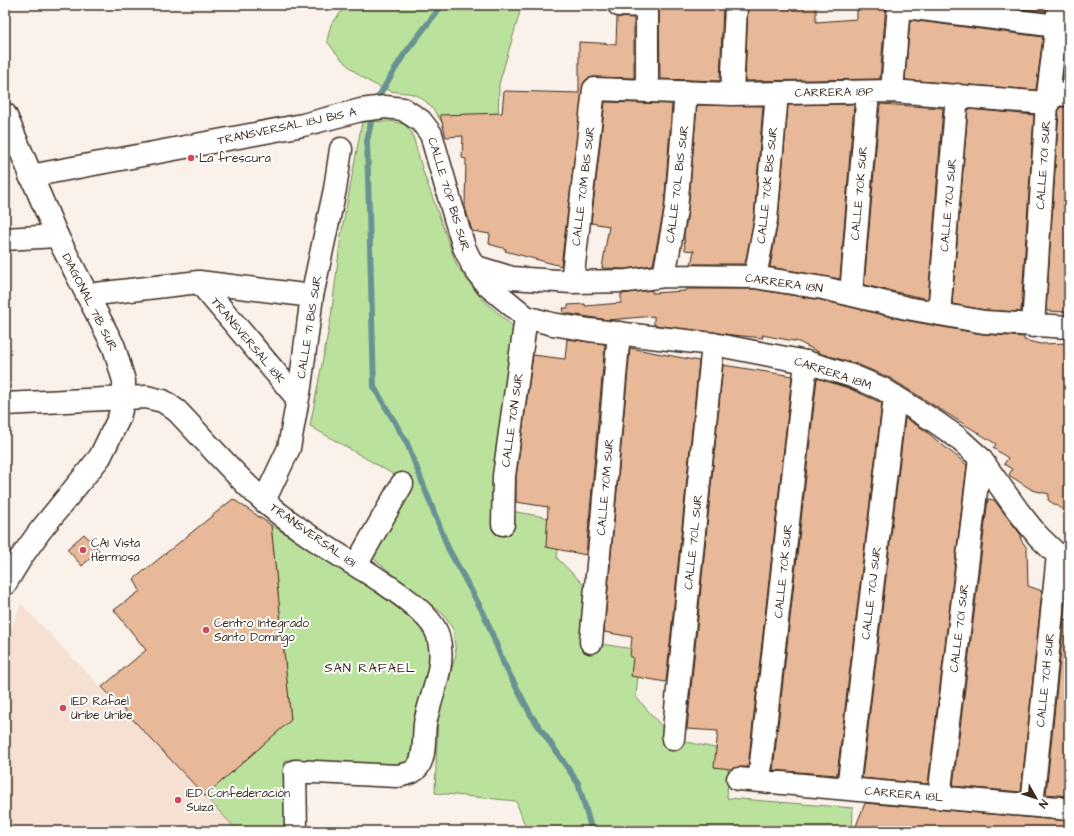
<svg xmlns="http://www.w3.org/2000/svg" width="1074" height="836" viewBox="0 0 1074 836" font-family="'Architects Daughter',sans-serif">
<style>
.built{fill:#f5e0d1}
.green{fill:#bbe29d;stroke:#7b865e}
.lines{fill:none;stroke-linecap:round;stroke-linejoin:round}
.stream{stroke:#699392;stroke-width:6}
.building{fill:#e8b998;stroke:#3b2a1e}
.minor-casing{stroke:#3b2a1e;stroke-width:25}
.tertiary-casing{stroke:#3b2a1e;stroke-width:25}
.minor{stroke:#fff;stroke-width:22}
.tertiary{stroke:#fff;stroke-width:22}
.poi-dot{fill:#d1495b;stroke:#fff;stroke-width:1.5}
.labels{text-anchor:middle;stroke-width:4;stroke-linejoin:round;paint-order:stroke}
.street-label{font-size:12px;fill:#3b2a1e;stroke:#fff}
.poi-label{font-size:12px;fill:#3b2a1e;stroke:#fff;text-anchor:start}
.neighbourhood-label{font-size:13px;letter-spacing:1px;fill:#3b2a1e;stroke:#fff}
</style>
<rect width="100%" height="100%" fill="#faf1ea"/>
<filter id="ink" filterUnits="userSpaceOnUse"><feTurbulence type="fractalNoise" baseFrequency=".025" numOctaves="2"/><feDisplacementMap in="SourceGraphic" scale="8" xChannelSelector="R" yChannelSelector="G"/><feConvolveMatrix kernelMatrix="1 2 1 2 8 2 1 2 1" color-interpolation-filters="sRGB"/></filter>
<g filter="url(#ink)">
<!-- built -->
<path class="built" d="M21 604 180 770 238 831H5V645Z"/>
<!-- green -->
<path class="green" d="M347 5H522L499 84 498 126 446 128C438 117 431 103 418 96 410 92 400 93 391 91 364 83 343 64 327 41L331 24Z
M390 121 404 124 412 133 423 171 457 266 480 297 516 329 494 508 561 520 557 558 594 595 588 642 640 650 636 697 673 739 729 751 727 798 853 808 852 831H527L516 801 435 793 438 715 456 654 453 629 443 614 370 556 410 484 310 426 331 317 341 236 362 122Z
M271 525 407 610 420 622 434 650 424 690 415 711 416 758 393 772 285 760V831H238L205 796 291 720Z"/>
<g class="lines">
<!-- stream -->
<path class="stream" d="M375 104 377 99 403 56 442 5
M373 113 367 141 374 387 407 443 448 548 484 614 504 664 531 715 578 783 592 831"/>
</g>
<!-- building -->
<path class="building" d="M659 5H723L720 81 660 79Z
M748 5H816V22L857 19V5H886L880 79 745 81Z
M990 5H1046V12Z
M617 17 634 18V78L594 77 588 78 584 82 561 266 505 251 506 249 489 244 490 234 472 231 465 207 466 159 462 158 463 136 446 137 440 115 502 113 504 91 579 93V42L616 44Z
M910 20 1043 37 1036 90 905 80Z
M1069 29V82H1062Z
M605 102 672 104 664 208 653 265 626 269 602 268 609 226 591 223Z
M854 104 840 279 770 267 778 221 788 105Z
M880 104 943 108 928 299 864 285Z
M697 105 763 106 754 218 745 264H691L694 251 685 250 684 235 688 211Z
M1061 107H1069V312L1046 311 1059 108Z
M968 109 1034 115 1021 312 985 310 952 304Z
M686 289H754L821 300 904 320 982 334 1024 337V340L1040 344 1069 343V514L1048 500 1049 494 1032 490 1009 475 1012 469 1004 464 1008 458 993 448 996 444 890 378 857 364 822 354 799 342 762 335 763 338 733 335 654 325V316L608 320 564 313 563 308H568V305L585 304V306L621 303V294L652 290V293L685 291Z
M567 339 605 344 586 555 546 547 548 507 516 502V477L533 355 565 359Z
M630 348 699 361 666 682 631 676 633 657H630L632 637 604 632Z
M723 365 792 376 748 767H739L731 769 714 767 718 731 687 729Z
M817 378 848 388 882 403 837 775 773 770Z
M905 418 923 429 967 465 928 784 862 778Z
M233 499 271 525 291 720 205 796 102 687 146 650 114 610 140 591 134 579Z
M988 499 994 500 1021 535V540L1027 548 1028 586 1042 591 1021 792 953 786Z
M84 534 99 550 82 566 67 549Z
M1064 619 1069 620V796L1046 794Z
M865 803 1069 821V831H884L856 826Z"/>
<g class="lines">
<defs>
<path id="minor" d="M619 5 647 6V91
M898 6 1057 26
M892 91 899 5
M732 94 736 5
M5 239 57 236
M473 266 512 278 572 282 627 281 664 276 755 277 823 288 907 308 984 322 1069 327
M664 276 676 210 686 92
M755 277 766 220 777 93
M199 282 297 398
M572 282 594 89 732 94 892 91 1047 103 1056 94 1069 95
M851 294 868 92
M87 295 199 282 312 296
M939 314 957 95
M1033 326 1047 103 1059 5
M5 404 146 397 163 401 177 411C205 440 235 476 265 502 296 529 332 551 367 572 387 585 432 613 438 636 447 666 430 695 425 724 423 738 427 764 412 772 408 774 402 775 397 776L295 771 296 831
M264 501 289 448 300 387 312 296 335 189 341 149
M503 524 504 476 526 317
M356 565 402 484
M591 642 619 333
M673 739 713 344
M738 779 1069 809
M759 781 806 362
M848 789 895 397
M939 797 980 458
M1032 805 1058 555"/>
<path id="tertiary" d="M5 114 57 236 114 347 124 381V397L119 418 100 457 40 531 22 556 5 584
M30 176 303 125 361 110 385 107 403 109 421 121 431 134 455 218 464 247 473 266 486 284 526 317 552 324 589 330 713 344 806 362 852 376 883 389 934 421 957 437 980 458 1018 511 1038 536 1069 566"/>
</defs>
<!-- minor casing -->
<use href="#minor" class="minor-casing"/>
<!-- tertiary casing -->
<use href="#tertiary" class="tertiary-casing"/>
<!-- minor -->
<use href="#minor" class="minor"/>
<!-- tertiary -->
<use href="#tertiary" class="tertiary"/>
</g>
</g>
<!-- markers -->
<g class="poi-dot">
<circle cx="191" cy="158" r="4"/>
<circle cx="83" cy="550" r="4"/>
<circle cx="206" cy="630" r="4"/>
<circle cx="63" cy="708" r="4"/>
<circle cx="178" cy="800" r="4"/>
</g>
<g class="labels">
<!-- street labels -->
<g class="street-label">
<text transform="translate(834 92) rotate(-1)" y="4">CARRERA 18P</text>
<text transform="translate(287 126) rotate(-12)" y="4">TRANSVERSAL 18J BIS A</text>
<text transform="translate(1043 165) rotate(-86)" y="4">CALLE 70I SUR</text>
<text transform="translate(677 184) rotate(-83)" y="4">CALLE 70L BIS SUR</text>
<text transform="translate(767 185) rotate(-84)" y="4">CALLE 70K BIS SUR</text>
<text transform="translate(583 186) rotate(-83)" y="4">CALLE 70M BIS SUR</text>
<text transform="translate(859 193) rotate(-85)" y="4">CALLE 70K SUR</text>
<text transform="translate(449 194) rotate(73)" y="4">CALLE 70P BIS SUR</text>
<text transform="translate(948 205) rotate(-85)" y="4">CALLE 70J SUR</text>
<text transform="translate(784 283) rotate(8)" y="4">CARRERA 18N</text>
<text transform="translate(90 302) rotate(63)" y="4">DIAGONAL 71B SUR</text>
<text transform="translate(309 327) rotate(-81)" y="4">CALLE 71 BIS SUR</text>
<text transform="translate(248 340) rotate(50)" y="4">TRANSVERSAL 18K</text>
<text transform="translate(833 373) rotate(18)" y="4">CARRERA 18M</text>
<text transform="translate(512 420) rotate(-82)" y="4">CALLE 70N SUR</text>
<text transform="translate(605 487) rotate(-85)" y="4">CALLE 70M SUR</text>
<text transform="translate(313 535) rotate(35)" y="4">TRANSVERSAL 18I</text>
<text transform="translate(693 542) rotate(-84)" y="4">CALLE 70L SUR</text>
<text transform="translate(783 571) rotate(-84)" y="4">CALLE 70K SUR</text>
<text transform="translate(871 593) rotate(-83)" y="4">CALLE 70J SUR</text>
<text transform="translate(959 628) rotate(-83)" y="4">CALLE 70I SUR</text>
<text transform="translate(1045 680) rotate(-84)" y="4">CALLE 70H SUR</text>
<text transform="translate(904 794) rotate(5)" y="4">CARRERA 18L</text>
</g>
<!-- poi labels -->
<g class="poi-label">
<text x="199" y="162">La frescura</text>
<text x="91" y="547">CAI Vista<tspan x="91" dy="14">Hermosa</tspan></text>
<text x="214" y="627">Centro Integrado<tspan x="214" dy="14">Santo Domingo</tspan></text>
<text x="71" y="705">IED Rafael<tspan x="71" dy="14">Uribe Uribe</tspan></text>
<text x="186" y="797">IED Confederación<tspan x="186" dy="14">Suiza</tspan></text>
</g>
<!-- neighbourhood labels -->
<g class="neighbourhood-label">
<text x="370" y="672">SAN RAFAEL</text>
</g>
</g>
<!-- margin -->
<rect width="1074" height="836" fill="none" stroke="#fff" stroke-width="20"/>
<rect x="10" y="10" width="1054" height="816" fill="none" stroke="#3b2a1e" stroke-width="1.5" filter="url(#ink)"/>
<!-- north arrow -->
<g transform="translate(1036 798) rotate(129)" stroke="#ffffff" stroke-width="3" paint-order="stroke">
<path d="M0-3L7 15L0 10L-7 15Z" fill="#3b2a1e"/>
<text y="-6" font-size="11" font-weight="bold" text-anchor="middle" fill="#3b2a1e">N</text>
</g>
</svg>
